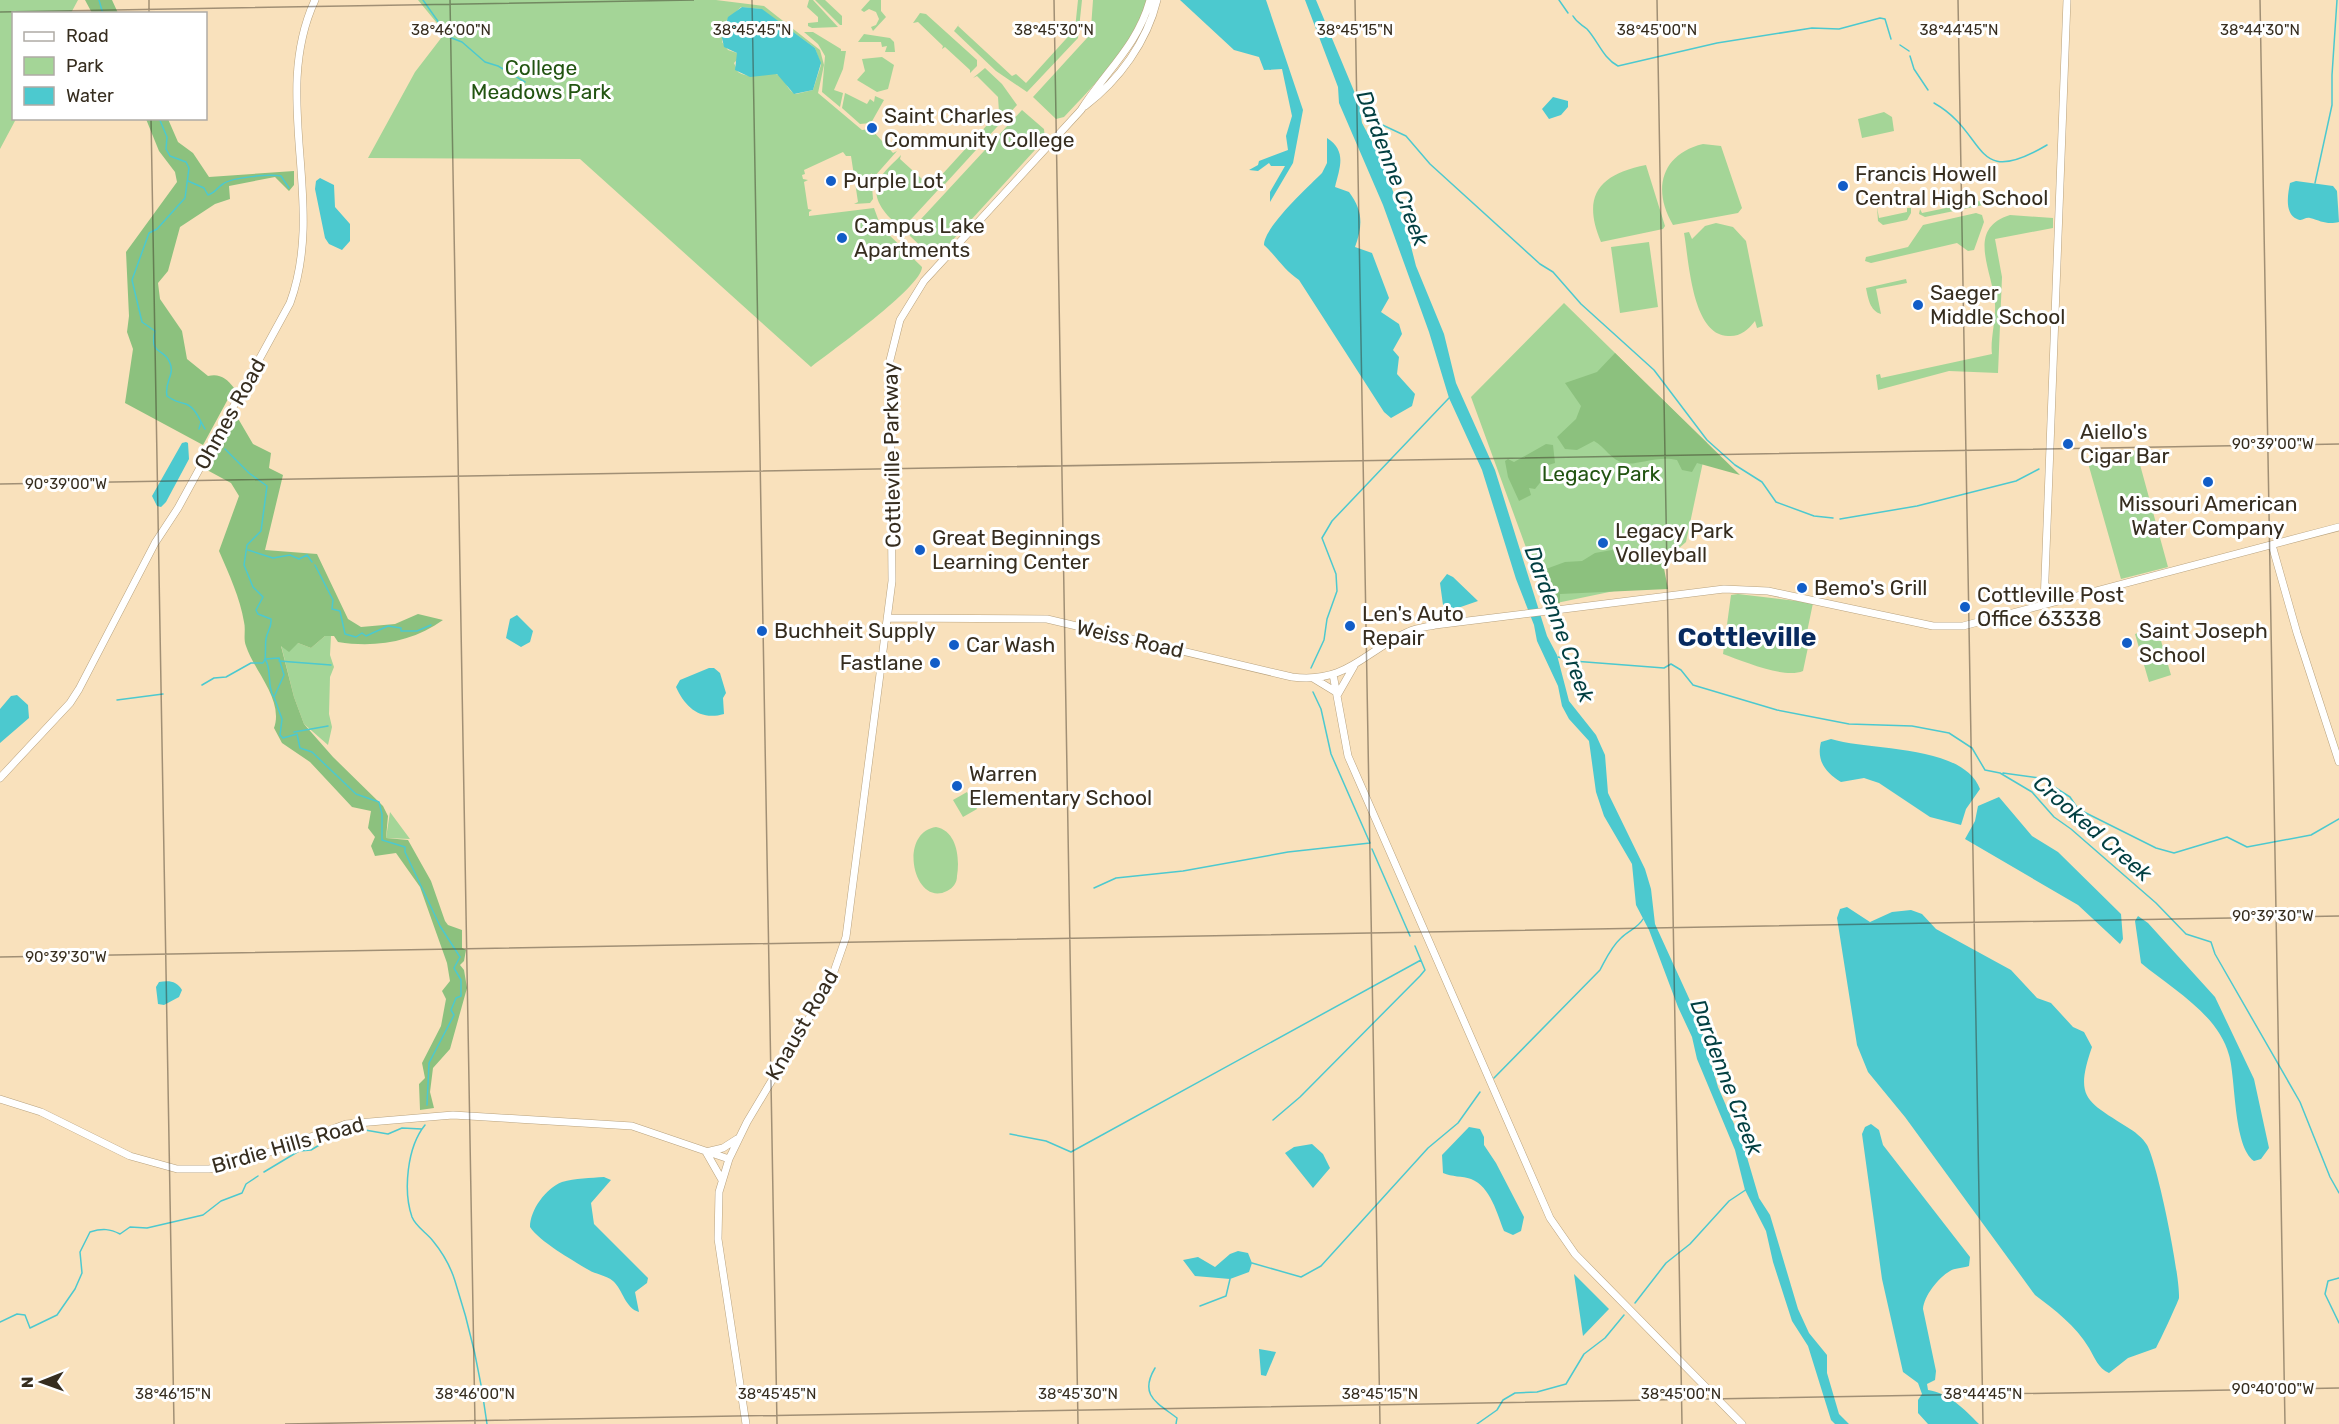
<svg xmlns="http://www.w3.org/2000/svg" width="2339" height="1424" viewBox="0 0 2339 1424" font-family="Rubik,sans-serif">
<style>
.green{fill:#a4d597;fill-rule:evenodd}
.forest{fill:#8cc17e}
.water{fill:#4cc9cf}
.lines{fill:none;stroke-linecap:round;stroke-linejoin:round}
.stream{stroke:#4cc9cf;stroke-width:1.5}
.secondary-casing{stroke:#b8a27e;stroke-width:8}
.secondary{stroke:#fff;stroke-width:7}
.ticks{fill:none;stroke:#362d1f;stroke-width:1.5;stroke-opacity:0.45}
.poi-dot{fill:#125dc7;stroke:#fff;stroke-width:2}
.labels{text-anchor:middle;stroke-width:6;stroke-linejoin:round;paint-order:stroke}
.park-label{font-size:21px;fill:#225411;stroke:#fff}
.poi-label{font-size:21px;fill:#362d1f;stroke:#fff;text-anchor:start}
.street-label{font-size:21px;fill:#362d1f;stroke:#fff}
.water-label{font-size:22px;font-style:italic;fill:#023f41;stroke:#fff}
.district-label{font-size:27px;font-weight:bold;fill:#082a5e;stroke:#fff}
.ticks-label{font-size:15px;text-anchor:middle;fill:#362d1f;stroke:#fff;stroke-width:6;stroke-linejoin:round;paint-order:stroke}
</style>
<rect width="100%" height="100%" fill="#f9e1bc"/>
<!-- green -->
<path class="green" d="M0 0H78L71 13 14 14V118L16 119 0 149Z
M418 0H716L764 6 820 50 824 65 818 93 862 130 871 129 893 153 897 151 874 177 871 173 873 199 870 203 854 204 858 202 851 156H846L843 152 804 170 805 174 802 175 803 179 808 180 804 182 808 209 812 210 809 212V216L874 208 881 227 922 267C922 287 830 352 811 367L580 159 368 158 415 72 445 33ZM741 7 761 9 815 48 821 65 813 90 796 94C785 90 787 77 776 74 762 70 752 81 738 72L734 63 738 59 737 53 728 50 722 42 725 22Z
M809 0H813L838 27 812 28 808 26V23L818 22V17L807 7Z
M815 0H825L842 16V25H840Z
M870 0H881V11L886 17 873 31 871 27 876 25 879 19 876 12 869 9 864 12 861 10Z
M1078 0H1082L1078 38 1027 92 996 71 954 31 960 23 958 26 1012 76 1016 74 1026 83 1075 29Z
M1093 0H1147C1131 48 1098 81 1064 117L1056 119 1033 97 1087 38 1091 28Z
M920 13 926 14 977 60V66L970 73V70L945 47 942 49 943 46 918 22 913 23Z
M804 32H813L841 49V51H846L843 69 834 90 843 93 840 107 822 92 825 56 818 44Z
M864 34 890 38 894 42 895 52H885L887 46 882 47 881 42H858Z
M882 57 894 65 888 89 877 92 857 80 865 71 862 59Z
M985 68 1002 84 1017 105 945 184 941 185 934 177 938 179 999 112 998 97 977 76 973 78Z
M845 93 867 104 870 99 874 102 875 96 884 100 871 123 860 124 842 108Z
M1022 110 1044 129 1045 139 939 255 932 257 910 236 909 232Z
M1884 112 1892 117 1894 131 1862 138 1858 119Z
M1703 144 1721 146 1742 208 1738 213 1673 225C1652 190 1661 154 1703 144Z
M901 155 900 159 922 179 925 177 938 190 903 228C889 220 869 199 879 181 883 171 894 163 901 155Z
M1646 165 1665 226 1663 229 1601 242C1581 195 1600 174 1646 165Z
M1983 196H1986L1983 205 1925 217 1919 214 1920 209 1922 213 1984 200Z
M1877 207 1879 218 1907 212V208H1911V213L1907 220 1883 225 1878 221Z
M1976 213 1982 215 1984 222 1974 250 1968 251 1957 243 1871 263 1865 261 1866 257 1908 247 1923 225Z
M2010 215 2053 218V228L1995 239 2002 277 1998 373 1949 371 1878 390 1876 375 1880 374 1881 378 1992 354C1990 341 1996 320 1995 304 1993 271 1965 229 2010 215Z
M1716 223 1733 227 1746 241 1763 326 1757 328 1755 321C1748 330 1740 337 1728 336 1692 335 1689 261 1684 233L1689 232 1692 239 1705 226Z
M1649 242 1658 307 1620 313 1611 247Z
M1906 279 1907 283 1876 289 1881 314C1870 311 1868 298 1866 288Z
M1564 303 1707 443 1686 542 1665 560 1662 581 1547 605 1471 397Z
M2136 450 2168 567 2121 579 2088 463Z
M1738 594 1813 603 1807 632 1811 633 1803 671C1784 679 1743 661 1723 654L1731 595Z
M2157 627 2171 675 2149 682 2135 634Z
M325 636H331L330 655 334 667 330 677 329 714 332 727 328 745 304 724 294 697 281 645 298 643 311 648Z
M967 792 977 809 963 817 953 800Z
M390 812 410 839 386 838Z
M936 827C957 831 960 858 957 876 957 883 953 888 947 891 914 908 897 833 936 827Z"/>
<!-- forest -->
<path class="forest" d="M85 0H112L118 13H92Z
M146 119H168L178 142 193 153 209 177 294 171V185L289 191 275 177 229 186 230 199 215 204 180 227 168 271 158 283 160 299 182 331 187 359 208 376C219 373 227 378 234 388L203 445 125 403 133 349 127 332 129 316 126 252 177 182 175 172 159 151Z
M1615 353 1740 475 1697 463 1692 472 1682 470 1677 460C1657 455 1636 466 1624 463 1611 460 1605 447 1594 441L1577 450 1565 449 1557 437 1576 419 1581 406 1565 383 1597 372Z
M236 415 253 444 271 453 269 468 283 475 265 550 317 554 348 619 361 627 395 624 418 614 443 620C413 642 375 648 338 642L334 636H325L311 648 298 643 289 652 281 646 294 697 304 724 333 757 383 806 388 816 386 838 408 840 431 881 445 921 448 925 462 930V948L466 950 464 961 460 965 464 970 467 988 450 1049 433 1068 430 1092 434 1108 420 1110 419 1084 425 1078 422 1063 441 1026 446 999 442 991 450 981 447 963 420 887 396 853 375 856 371 846 375 837 368 828 371 811 352 807 310 762 282 743 274 728C284 700 254 671 246 646 243 639 246 630 244 622 240 598 229 574 219 551L239 496 231 483 207 470Z
M1546 444 1553 445 1555 463 1545 466 1543 479 1535 489 1529 488 1531 495 1519 501 1508 477 1505 461 1508 459 1514 462Z
M1623 548 1625 558 1658 554 1662 558 1668 589 1560 594V603L1547 605 1535 573 1565 562 1582 561 1595 553Z"/>
<!-- water -->
<path class="water" d="M1180 0H1266L1303 110 1293 163 1270 202V192L1285 166H1271L1269 163 1258 171 1249 170 1258 165 1259 161 1288 150 1286 136 1292 116 1282 69 1264 70 1259 57 1234 50Z
M1305 0H1316L1359 103 1362 123 1377 151 1404 219 1416 266 1444 334 1456 383 1495 470 1547 636 1557 655 1569 701 1596 735 1605 755 1608 793 1645 869 1651 889 1655 924 1698 1018 1718 1087 1744 1147 1759 1198 1770 1215 1798 1309 1809 1333 1827 1355V1373L1839 1414 1849 1424H1835L1831 1420 1808 1346 1792 1321 1773 1262 1766 1231 1745 1190 1735 1150 1697 1059 1692 1037 1678 1007 1649 930 1636 905 1632 864 1604 816 1596 792 1589 741 1569 719 1562 706 1558 686 1537 641 1534 625 1516 579 1482 470 1449 398 1429 332 1383 205 1339 103 1338 87Z
M742 7 762 9 815 48 821 63 813 90 794 94 777 74 750 77 735 70 737 53 724 47 722 38 728 17Z
M1553 97 1568 101V107L1561 115 1549 119 1542 109Z
M1327 138C1347 151 1340 167 1335 187L1349 192C1363 211 1363 225 1355 247L1372 253 1389 298 1381 312 1399 324 1402 334 1393 350 1399 357 1397 374 1415 394 1412 406 1391 418 1384 412 1299 280C1284 270 1277 257 1264 245 1264 227 1308 187 1322 173L1327 163Z
M320 178 334 185 335 207 350 224V241L342 250 329 244 325 238 315 189 316 181Z
M2296 181 2333 186 2337 191 2339 222C2327 225 2321 221 2310 218 2304 217 2303 222 2297 219 2284 213 2288 194 2290 183Z
M186 442 188 443 189 459 166 502 161 507 157 506 152 496 182 443Z
M1447 574 1453 577 1478 601 1452 610 1443 605 1440 583Z
M517 615 533 631 530 642 521 647 506 638 510 619Z
M709 668H714L720 673 726 693 723 698 724 714C700 721 685 707 676 687L680 680Z
M17 695 28 705 29 718 0 743V709L11 696Z
M1831 739C1870 751 1963 744 1980 789L1966 809 1961 825 1930 817 1879 783 1864 778 1841 782C1826 773 1816 761 1821 742Z
M1999 797 2032 836 2058 852 2121 914 2123 939 2120 944 2078 905 1965 839 1975 821 1978 806Z
M1847 907 1870 922 1892 912 1911 910 1922 914 1936 929 2011 970 2037 998 2051 1003 2073 1027 2084 1032 2092 1047C2074 1099 2087 1101 2127 1127 2134 1131 2143 1138 2147 1145 2158 1165 2180 1275 2179 1298 2178 1302 2159 1343 2156 1348L2128 1358 2109 1373C2098 1368 2095 1358 2089 1348 2076 1326 2055 1310 2035 1295L1905 1117 1868 1072 1857 1045 1837 918 1840 909Z
M2138 916 2148 923 2215 997 2254 1079 2269 1148 2261 1159 2254 1161C2233 1146 2236 1079 2229 1055 2218 1014 2172 989 2141 963L2135 921Z
M159 982C169 980 177 981 182 990L179 997 164 1005 158 1004 156 987Z
M1871 1124 1879 1130 1883 1145 1970 1257 1969 1266C1963 1268 1954 1268 1950 1271 1938 1278 1924 1296 1923 1309L1936 1371 1935 1380 1927 1384 1928 1390C1949 1393 1964 1409 1979 1424H1928L1918 1413V1400L1922 1394 1918 1383 1903 1372 1882 1279 1862 1134 1865 1127Z
M1469 1127 1480 1129 1484 1137V1145L1496 1163 1524 1217 1521 1231 1513 1235 1504 1231C1497 1214 1491 1187 1471 1179 1462 1176 1452 1177 1443 1173L1442 1155Z
M1312 1144 1323 1154 1330 1168 1313 1188 1285 1153 1294 1147Z
M604 1177 611 1180 591 1203 594 1224 648 1278 647 1283 635 1292 639 1312C625 1308 623 1290 613 1281 606 1275 594 1274 587 1269 572 1260 539 1241 530 1227 530 1210 546 1188 562 1182 575 1178 591 1178 604 1177Z
M1238 1251 1248 1253 1252 1263 1249 1272 1230 1279 1195 1276 1183 1260 1198 1257 1215 1267 1230 1254Z
M1574 1274 1609 1309 1583 1336Z
M1259 1349 1276 1352 1266 1376 1261 1375Z"/>
<g class="lines">
<!-- stream -->
<path class="stream" d="M99 0 103 14
M423 0 449 37 462 42 485 62 498 66 525 82
M1559 0 1568 13
M1573 16C1577 23 1581 24 1587 29 1598 41 1603 58 1618 66L1717 43 1812 28 1839 29 1880 18 1885 19 1891 39
M1900 45 1909 51
M1910 56 1914 69 1928 90
M1359 103 1365 109
M1934 103C1989 134 1971 190 2047 145
M159 118 167 137 166 149 170 156 186 162 189 168 185 198 157 229 149 233 132 280 142 322 155 331C149 356 164 347 170 363 175 375 164 382 167 396 174 401 178 402 186 404 196 408 200 421 205 429
M1374 121 1406 136 1430 164 1540 264 1553 272 1581 304 1654 370 1707 440 1735 465 1762 482 1776 502 1814 516 1833 518
M188 181 204 188 208 195C216 193 216 188 223 184 232 177 271 174 281 176L289 188
M2315 183 2332 105V75L2337 0
M199 429 201 422
M225 449 249 473 267 486 261 531 247 545 244 565 253 587 263 597 256 610 258 614 271 619C272 628 267 631 266 639 265 644 266 653 265 659L279 658 284 675 274 697 282 719 280 735 283 738 297 734 300 748 312 752 356 794 379 802 382 814V840L405 847V852L440 926 460 957 454 968 461 980V996L456 998 451 1010 454 1015 429 1063 427 1105
M1840 519 1917 506 2016 481 2039 469
M248 550 273 558 290 555 299 559 307 555 312 562
M315 565 333 600 332 609 340 611 345 634 356 637 362 633 366 636 388 626 401 628V631H417L431 625
M1558 657 1573 661 1664 668 1671 664 1681 670 1693 685 1777 710 1849 724 1912 726 1949 733 1972 748 1985 770 2000 773 2032 792 2054 817 2071 829 2156 903 2186 934 2211 942 2215 954 2300 1102 2330 1177 2339 1193
M279 661 331 665
M1311 668 1324 640 1327 619 1337 591 1336 574 1322 538 1332 521 1449 398
M202 685 214 678 226 677 251 663H263L265 659C272 669 267 684 273 696
M117 700 163 694
M294 732 328 726
M2003 773 2040 778 2070 797 2078 809 2156 848 2174 853 2227 837 2247 847 2311 835 2339 819
M1372 849 1410 936
M1094 888 1116 878 1183 871 1288 852 1370 843 1331 754 1321 709 1313 692
M1494 1078 1600 970C1606 959 1611 947 1621 938 1629 930 1638 928 1643 919
M1273 1120 1300 1097 1420 976 1425 970 1415 946
M425 1125C407 1147 403 1191 412 1217 416 1227 427 1233 433 1241 442 1252 451 1268 455 1281 470 1327 481 1376 487 1424
M1010 1134 1046 1141 1071 1152 1421 960
M329 1140 344 1134 365 1130 388 1134 402 1128 422 1129
M264 1172 299 1151 311 1150 321 1144
M1252 1263 1301 1277 1321 1266 1428 1148 1458 1123 1480 1092
M2339 1278 2328 1281 2325 1294 2339 1323
M1635 1303 1666 1263 1690 1244 1729 1201 1747 1189
M1200 1306 1226 1296 1230 1279
M0 1322 17 1314 25 1315 30 1328 57 1315 75 1289 82 1273 80 1252 90 1232C103 1228 110 1229 120 1234L130 1227 147 1228 203 1215 221 1201 242 1193 246 1184 258 1176
M1155 1368C1139 1395 1156 1402 1177 1418L1176 1424
M1477 1424 1497 1410 1503 1400 1515 1393 1537 1392 1566 1384 1584 1354 1605 1338 1624 1315"/>
<defs>
<path id="secondary" d="M1085 106C1119 80 1147 42 1157 0
M2272 545 2297 633 2339 762
M2045 584 2050 595 2061 599
M2044 604 2067 0
M888 618 1047 619 1292 677C1348 684 1364 651 1408 632 1416 628 1426 627 1435 625L1724 589 1768 591 1933 626H1963L2339 527
M1333 674 1348 756 1550 1218 1575 1254 1742 1424
M1313 678 1336 692
M1338 694 1354 666
M0 778 70 703 79 689 155 543 178 508 290 303C327 202 270 97 315 0
M0 1099 41 1112 130 1156 177 1169H209L234 1165 346 1124 453 1115 632 1126 729 1159
M706 1152 723 1148 737 1139
M706 1152 722 1180
M746 1424 718 1239 719 1192 729 1159 747 1122 830 983 846 937 892 581 890 360 900 320 924 281 1081 110C1105 72 1138 45 1150 0"/>
</defs>
<!-- secondary casing -->
<use href="#secondary" class="secondary-casing"/>
<!-- secondary -->
<use href="#secondary" class="secondary"/>
</g>
<!-- ticks -->
<path class="ticks" d="M149 0V14M450 0 475 1424M752 0 777 1424M1054 0 1078 1424M1355 0 1380 1424M1657 0 1682 1424M1958 0 1983 1424M2260 0 2285 1424M0 12 694 0M151 118 174 1424M0 484 2339 444M0 957 2339 916M285 1424 2339 1388"/>
<!-- markers -->
<g class="poi-dot">
<circle cx="872" cy="128" r="6"/>
<circle cx="831" cy="181" r="6"/>
<circle cx="1843" cy="186" r="6"/>
<circle cx="842" cy="238" r="6"/>
<circle cx="1918" cy="305" r="6"/>
<circle cx="2068" cy="444" r="6"/>
<circle cx="2208" cy="482" r="6"/>
<circle cx="1603" cy="543" r="6"/>
<circle cx="920" cy="550" r="6"/>
<circle cx="1802" cy="588" r="6"/>
<circle cx="1965" cy="607" r="6"/>
<circle cx="1350" cy="626" r="6"/>
<circle cx="762" cy="631" r="6"/>
<circle cx="2127" cy="643" r="6"/>
<circle cx="954" cy="645" r="6"/>
<circle cx="935" cy="663" r="6"/>
<circle cx="957" cy="786" r="6"/>
</g>
<g class="labels">
<!-- park labels -->
<g class="park-label">
<text x="541" y="75">College<tspan x="541" dy="24">Meadows Park</tspan></text>
<text x="1601" y="481">Legacy Park</text>
</g>
<!-- poi labels -->
<g class="poi-label">
<text x="884" y="123">Saint Charles<tspan x="884" dy="24">Community College</tspan></text>
<text x="1855" y="181">Francis Howell<tspan x="1855" dy="24">Central High School</tspan></text>
<text x="843" y="188">Purple Lot</text>
<text x="854" y="233">Campus Lake<tspan x="854" dy="24">Apartments</tspan></text>
<text x="1930" y="300">Saeger<tspan x="1930" dy="24">Middle School</tspan></text>
<text x="2080" y="439">Aiello's<tspan x="2080" dy="24">Cigar Bar</tspan></text>
<text x="2208" y="511" text-anchor="middle">Missouri American<tspan x="2208" dy="24">Water Company</tspan></text>
<text x="1615" y="538">Legacy Park<tspan x="1615" dy="24">Volleyball</tspan></text>
<text x="932" y="545">Great Beginnings<tspan x="932" dy="24">Learning Center</tspan></text>
<text x="1814" y="595">Bemo's Grill</text>
<text x="1977" y="602">Cottleville Post<tspan x="1977" dy="24">Office 63338</tspan></text>
<text x="1362" y="621">Len's Auto<tspan x="1362" dy="24">Repair</tspan></text>
<text x="774" y="638">Buchheit Supply</text>
<text x="2139" y="638">Saint Joseph<tspan x="2139" dy="24">School</tspan></text>
<text x="966" y="652">Car Wash</text>
<text x="923" y="670" text-anchor="end">Fastlane</text>
<text x="969" y="781">Warren<tspan x="969" dy="24">Elementary School</tspan></text>
</g>
<!-- street labels -->
<g class="street-label">
<text transform="translate(230 414) rotate(-61)" y="7">Ohmes Road</text>
<text transform="translate(892 455) rotate(-91)" y="7">Cottleville Parkway</text>
<text transform="translate(1130 639) rotate(13)" y="7">Weiss Road</text>
<text transform="translate(802 1025) rotate(-60)" y="7">Knaust Road</text>
<text transform="translate(288 1145) rotate(-16)" y="7">Birdie Hills Road</text>
</g>
<!-- water labels -->
<g class="water-label">
<text transform="translate(1393 168) rotate(69)" y="8">Dardenne Creek</text>
<text transform="translate(1560 624) rotate(70)" y="8">Dardenne Creek</text>
<text transform="translate(2093 828) rotate(41)" y="8">Crooked Creek</text>
<text transform="translate(1727 1077) rotate(69)" y="8">Dardenne Creek</text>
</g>
<!-- district labels -->
<g class="district-label">
<text x="1747" y="646">Cottleville</text>
</g>
</g>
<g class="ticks-label">
<text x="451" y="35">38°46'00"N</text>
<text x="752" y="35">38°45'45"N</text>
<text x="1054" y="35">38°45'30"N</text>
<text x="1355" y="35">38°45'15"N</text>
<text x="1657" y="35">38°45'00"N</text>
<text x="1959" y="35">38°44'45"N</text>
<text x="2260" y="35">38°44'30"N</text>
<text x="2273" y="449">90°39'00"W</text>
<text x="66" y="489">90°39'00"W</text>
<text x="2273" y="921">90°39'30"W</text>
<text x="66" y="962">90°39'30"W</text>
<text x="2273" y="1394">90°40'00"W</text>
<text x="173" y="1399">38°46'15"N</text>
<text x="475" y="1399">38°46'00"N</text>
<text x="777" y="1399">38°45'45"N</text>
<text x="1078" y="1399">38°45'30"N</text>
<text x="1380" y="1399">38°45'15"N</text>
<text x="1681" y="1399">38°45'00"N</text>
<text x="1983" y="1399">38°44'45"N</text>
</g>
<!-- legend -->
<rect x="12" y="12" width="195" height="108" fill="#ffffff" stroke="#afaba5" stroke-width="1.5"/>
<rect x="24" y="32" width="30" height="9" fill="#ffffff" stroke="#afaba5" stroke-width="1.5"/>
<text x="66" y="42" font-size="18" fill="#362d1f">Road</text>
<rect x="24" y="57" width="30" height="18" fill="#a4d597" stroke="#afaba5" stroke-width="1.5"/>
<text x="66" y="72" font-size="18" fill="#362d1f">Park</text>
<rect x="24" y="87" width="30" height="18" fill="#4cc9cf" stroke="#afaba5" stroke-width="1.5"/>
<text x="66" y="102" font-size="18" fill="#362d1f">Water</text>
<!-- north arrow -->
<g transform="translate(42 1382) rotate(269)" stroke="#ffffff" stroke-width="4.5" paint-order="stroke">
<path d="M0-4.5L10 22L0 15L-10 22Z" fill="#362d1f"/>
<text y="-9" font-size="16" font-weight="bold" text-anchor="middle" fill="#362d1f">N</text>
</g>
</svg>
